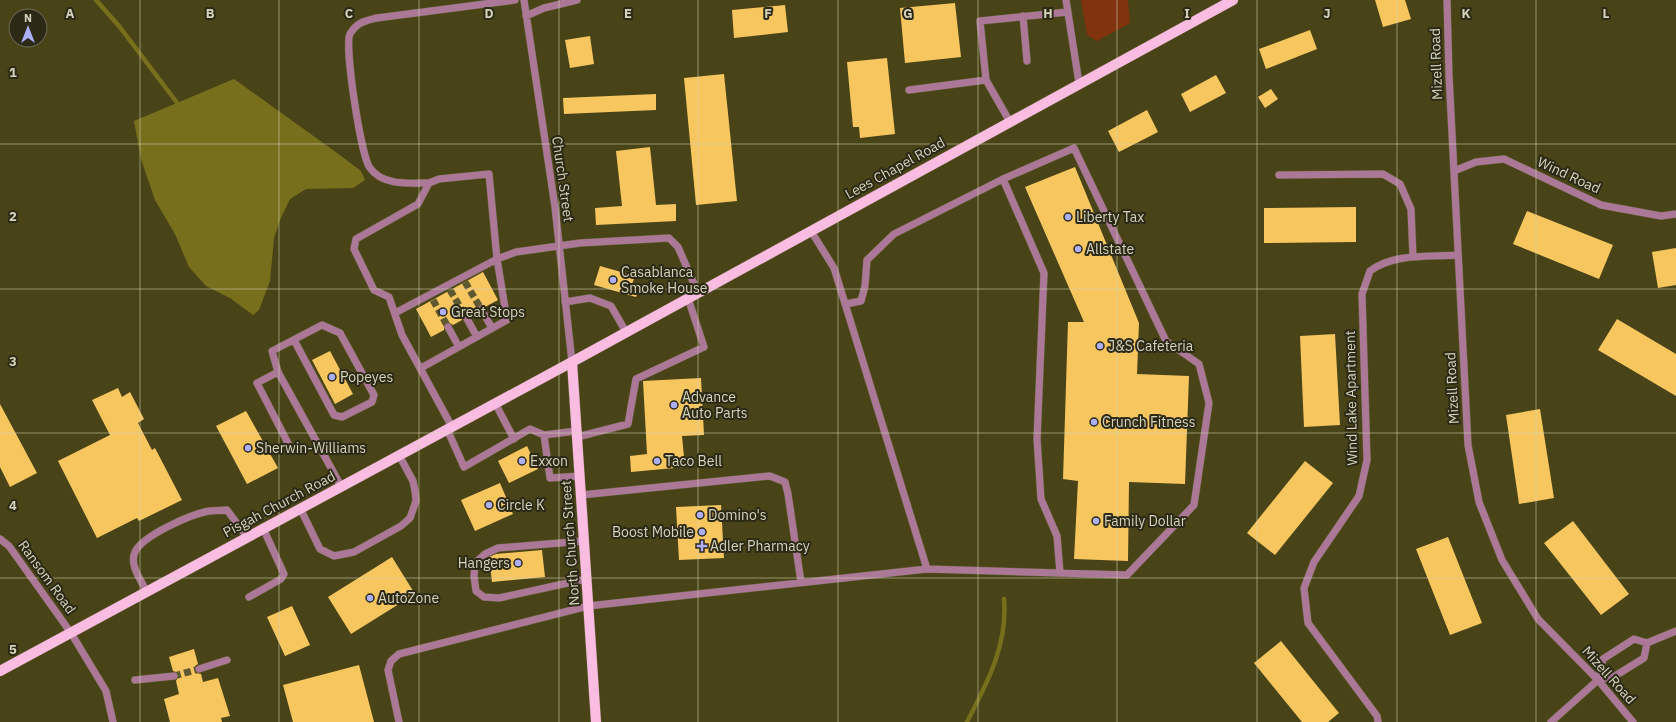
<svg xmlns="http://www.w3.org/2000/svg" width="1676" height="722" viewBox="0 0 1676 722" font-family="'IBM Plex Sans',sans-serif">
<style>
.green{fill:#81330d}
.water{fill:#786f1d}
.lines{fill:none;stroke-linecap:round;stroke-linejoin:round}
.stream{stroke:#786f1d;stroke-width:4.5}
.building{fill:#f8c65f}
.minor-tunnel{stroke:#5e5930;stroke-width:7;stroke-dasharray:7 3.5;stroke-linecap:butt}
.minor-casing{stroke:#656138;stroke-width:8}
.major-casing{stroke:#656138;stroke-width:11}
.minor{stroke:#ab7997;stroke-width:7}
.major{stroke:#fabce1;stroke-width:10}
.grid{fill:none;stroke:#d5d3bb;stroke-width:1;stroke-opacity:0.55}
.poi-dot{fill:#adaffb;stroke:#2c2a17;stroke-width:1.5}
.labels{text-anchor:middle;stroke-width:4;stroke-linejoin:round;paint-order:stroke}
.street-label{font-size:14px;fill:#d5d3bb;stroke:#2c2a17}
.poi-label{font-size:14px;fill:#d5d3bb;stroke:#2c2a17;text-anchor:start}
.grid-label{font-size:13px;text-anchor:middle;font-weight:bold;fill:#d5d3bb;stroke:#2c2a17;stroke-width:4;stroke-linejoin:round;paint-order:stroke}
</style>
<rect width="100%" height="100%" fill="#494417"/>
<!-- green -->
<path class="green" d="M1081 0H1128L1130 23 1097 41 1087 35Z"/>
<!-- water -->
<path class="water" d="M234 79 337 153 361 171 365 180 353 188 306 189 290 199 280 220 274 238 270 281 259 310 253 315 230 298 206 286 189 267 175 234 155 200 141 159 134 121Z"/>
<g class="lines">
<!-- stream -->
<path class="stream" d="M96 0 119 26 181 108
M967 722C987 683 1008 645 1004 599"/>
</g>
<!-- building -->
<path class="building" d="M1375 0H1405L1411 19 1383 27Z
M955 3 961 57 905 63 900 8Z
M785 5 788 32 734 38 732 10Z
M1310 30 1317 49 1266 69 1259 49Z
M590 36 594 64 570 68 565 40Z
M887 58 895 134 860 138 859 127H853L847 62Z
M724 74 737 201 696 205 684 78Z
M1216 75 1226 93 1190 112 1181 94Z
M1271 89 1278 99 1265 108 1258 97Z
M656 94V110L564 114 563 98Z
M1147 110 1158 132 1119 152 1108 131Z
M650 147 656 205 676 204V221L596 225 595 208 622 206 616 151Z
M1075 167 1139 323 1137 374 1189 376 1185 484 1129 482 1128 561 1074 559 1078 481 1063 479 1068 322H1084L1025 187Z
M1356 207V242L1264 243V208Z
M1527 211 1613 245 1599 279 1513 244Z
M1676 248V285L1658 288 1652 252Z
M600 266 635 276 632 284 640 286 636 297 594 285Z
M483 272 498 300 485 307 479 305 477 307V312L471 315 466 312 463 313 461 317 462 320 453 325 448 322 445 323 444 330 431 337 416 309Z
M1617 319 1676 354V396L1598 350Z
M1335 334 1340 425 1304 427 1300 336Z
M330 351 353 394 335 404 312 360Z
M701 378 704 435 682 436 685 467 631 472 630 456 647 454 643 381Z
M118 388 122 397 130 392 144 419 138 423 152 450 155 448 182 500 139 521 137 518 97 538 58 461 110 435 92 400Z
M0 404 37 473 10 487 0 467Z
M1540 409 1554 498 1519 504 1506 415Z
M246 411 278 468 247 484 216 426Z
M527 446 538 469 509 483 498 461Z
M1305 461 1333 483 1275 555 1247 533Z
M500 483 513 514 475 531 461 500Z
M721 505 724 558 679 560 676 507Z
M1573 521 1629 594 1601 615 1544 543Z
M1448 537 1482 623 1450 635 1416 549Z
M542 550 545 577 492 582 489 557 496 554Z
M392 557 415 594 351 634 328 597Z
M292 606 310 645 285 656 267 617Z
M1281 641 1339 713 1328 722H1302L1254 663Z
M194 649 198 664 195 666 194 670 196 673 201 674 203 682 218 678 230 716 221 718 222 722H170L164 699 179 694 176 681 179 675 176 672 173 671 169 657Z
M359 665 374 722H293L283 685Z"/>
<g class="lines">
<!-- minor-tunnel -->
<path class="minor-tunnel" d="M465 282 481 309
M450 290 466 317
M433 300 448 327
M174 676 199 669"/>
<defs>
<path id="minor" d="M524 0 555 207 572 362
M1066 0 1079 83
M1447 0 1449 75 1468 445 1479 502 1502 560 1538 619 1598 680 1633 722
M526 16 544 8 577 0
M1023 16 1027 61
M909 90 986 80
M1010 122 986 80 980 21 1068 12
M1454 171 1476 162 1504 159 1601 205 1661 216 1676 214
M1279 175 1383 174 1400 184 1411 209 1413 257
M1003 179 1044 273 1037 439 1041 499 1057 536 1060 573
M429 183C409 183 383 186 370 168 361 157 344 45 350 34 357 22 365 21 377 18L515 0
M565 302 590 298 611 306 626 332
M846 304 861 301 865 286 867 260 894 234 1003 179 1074 148 1166 341 1199 364 1209 403 1194 505 1127 575 927 569
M481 309 492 328
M395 313 497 259 507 320 421 368
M466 317 477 337
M448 327 459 347
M294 340 334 415 342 417 372 402 374 395 340 333 322 325 272 351 278 372 341 486
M278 372 257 383 290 447
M495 403 514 439
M452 427 402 335 389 297 374 290 354 249 356 239 418 204 429 183 439 179 489 174 497 259 516 252 580 243 669 238 678 247 698 293
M447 429 464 467 530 429 544 435 576 431
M544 435 550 478 580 476
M577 437 628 424 636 379 704 347 688 298
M581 495 770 476 785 482 788 494 801 582
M300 508 320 549 334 556 354 552 401 526 410 518 416 501 415 491 413 481 399 455
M0 539 9 546 71 633 106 691 113 722
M584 541 498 548 485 554 475 563 474 576 476 591 484 597 499 598 586 579
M147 592C141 580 129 565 135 552 142 536 191 514 209 511 215 510 221 511 227 510L247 537
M249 597 281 579 284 574 263 528
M1647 643 1676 631
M199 669 227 660
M135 680 174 676
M399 722 388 670 391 661 399 654 588 606 927 569 834 268 811 231
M1378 722 1377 716 1308 623 1304 588 1314 562 1359 496 1367 460 1362 294 1370 271C1394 253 1429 257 1458 255
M1551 722 1598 680 1615 676 1644 658 1647 643 1634 639 1603 659 1598 680"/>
<path id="major" d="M572 362 596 722
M0 671 572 362 1233 0"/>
</defs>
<!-- minor casing -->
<use href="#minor" class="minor-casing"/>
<!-- major casing -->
<use href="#major" class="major-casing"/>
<!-- minor -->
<use href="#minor" class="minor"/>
<!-- major -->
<use href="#major" class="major"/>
</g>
<!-- grid -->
<path class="grid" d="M140 0V722M279 0V722M419 0V722M559 0V722M698 0V722M838 0V722M978 0V722M1117 0V722M1257 0V722M1397 0V722M1536 0V722M0 144H1676M0 289H1676M0 433H1676M0 578H1676"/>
<!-- markers -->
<g class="poi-dot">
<circle cx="1068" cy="217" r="4"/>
<circle cx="1078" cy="249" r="4"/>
<circle cx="613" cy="280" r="4"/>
<circle cx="443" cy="312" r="4"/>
<circle cx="1100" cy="346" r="4"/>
<circle cx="332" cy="377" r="4"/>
<circle cx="674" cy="405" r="4"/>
<circle cx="1094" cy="422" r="4"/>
<circle cx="248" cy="448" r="4"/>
<circle cx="522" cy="461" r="4"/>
<circle cx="657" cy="461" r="4"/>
<circle cx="489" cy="505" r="4"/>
<circle cx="700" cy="515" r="4"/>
<circle cx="1096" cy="521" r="4"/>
<circle cx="702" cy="532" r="4"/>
<path d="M700 540h4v4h4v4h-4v4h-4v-4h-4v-4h4z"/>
<circle cx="518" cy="563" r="4"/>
<circle cx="370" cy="598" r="4"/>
</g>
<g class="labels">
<!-- street labels -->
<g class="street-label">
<text transform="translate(1436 64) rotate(-92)" y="5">Mizell Road</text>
<text transform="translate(895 168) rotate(-29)" y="5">Lees Chapel Road</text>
<text transform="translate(1569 175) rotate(25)" y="5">Wind Road</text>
<text transform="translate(563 179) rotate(82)" y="5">Church Street</text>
<text transform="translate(1452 388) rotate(-93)" y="5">Mizell Road</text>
<text transform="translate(1351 398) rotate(-91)" y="5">Wind Lake Apartment</text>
<text transform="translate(279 504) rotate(-28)" y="5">Pisgah Church Road</text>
<text transform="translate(570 543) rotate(-94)" y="5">North Church Street</text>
<text transform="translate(47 577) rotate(54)" y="5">Ransom Road</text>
<text transform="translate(1609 675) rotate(48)" y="5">Mizell Road</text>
</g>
<!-- poi labels -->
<g class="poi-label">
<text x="1076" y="222">Liberty Tax</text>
<text x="1086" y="254">Allstate</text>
<text x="621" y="277">Casablanca<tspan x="621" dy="16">Smoke House</tspan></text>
<text x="451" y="317">Great Stops</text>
<text x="1108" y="351">J&amp;S Cafeteria</text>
<text x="340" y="382">Popeyes</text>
<text x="682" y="402">Advance<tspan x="682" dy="16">Auto Parts</tspan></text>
<text x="1102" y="427">Crunch Fitness</text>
<text x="256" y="453">Sherwin-Williams</text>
<text x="530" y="466">Exxon</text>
<text x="665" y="466">Taco Bell</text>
<text x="497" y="510">Circle K</text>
<text x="708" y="520">Domino's</text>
<text x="1104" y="526">Family Dollar</text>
<text x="694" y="537" text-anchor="end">Boost Mobile</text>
<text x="710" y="551">Adler Pharmacy</text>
<text x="510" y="568" text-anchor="end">Hangers</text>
<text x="378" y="603">AutoZone</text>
</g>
</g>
<g class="grid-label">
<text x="70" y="18">A</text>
<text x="210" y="18">B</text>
<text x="349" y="18">C</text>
<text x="489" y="18">D</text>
<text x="628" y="18">E</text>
<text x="768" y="18">F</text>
<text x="908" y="18">G</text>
<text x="1048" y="18">H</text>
<text x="1187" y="18">I</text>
<text x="1327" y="18">J</text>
<text x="1466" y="18">K</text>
<text x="1606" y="18">L</text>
<text x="13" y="77">1</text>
<text x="13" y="221">2</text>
<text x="13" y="366">3</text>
<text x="13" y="510">4</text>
<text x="13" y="654">5</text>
</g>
<!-- north arrow -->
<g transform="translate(28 28)"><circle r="19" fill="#2c2a17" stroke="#706e59"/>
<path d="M0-3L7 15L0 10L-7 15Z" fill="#adaffb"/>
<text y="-6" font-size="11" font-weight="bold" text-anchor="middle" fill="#d5d3bb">N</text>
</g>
</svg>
